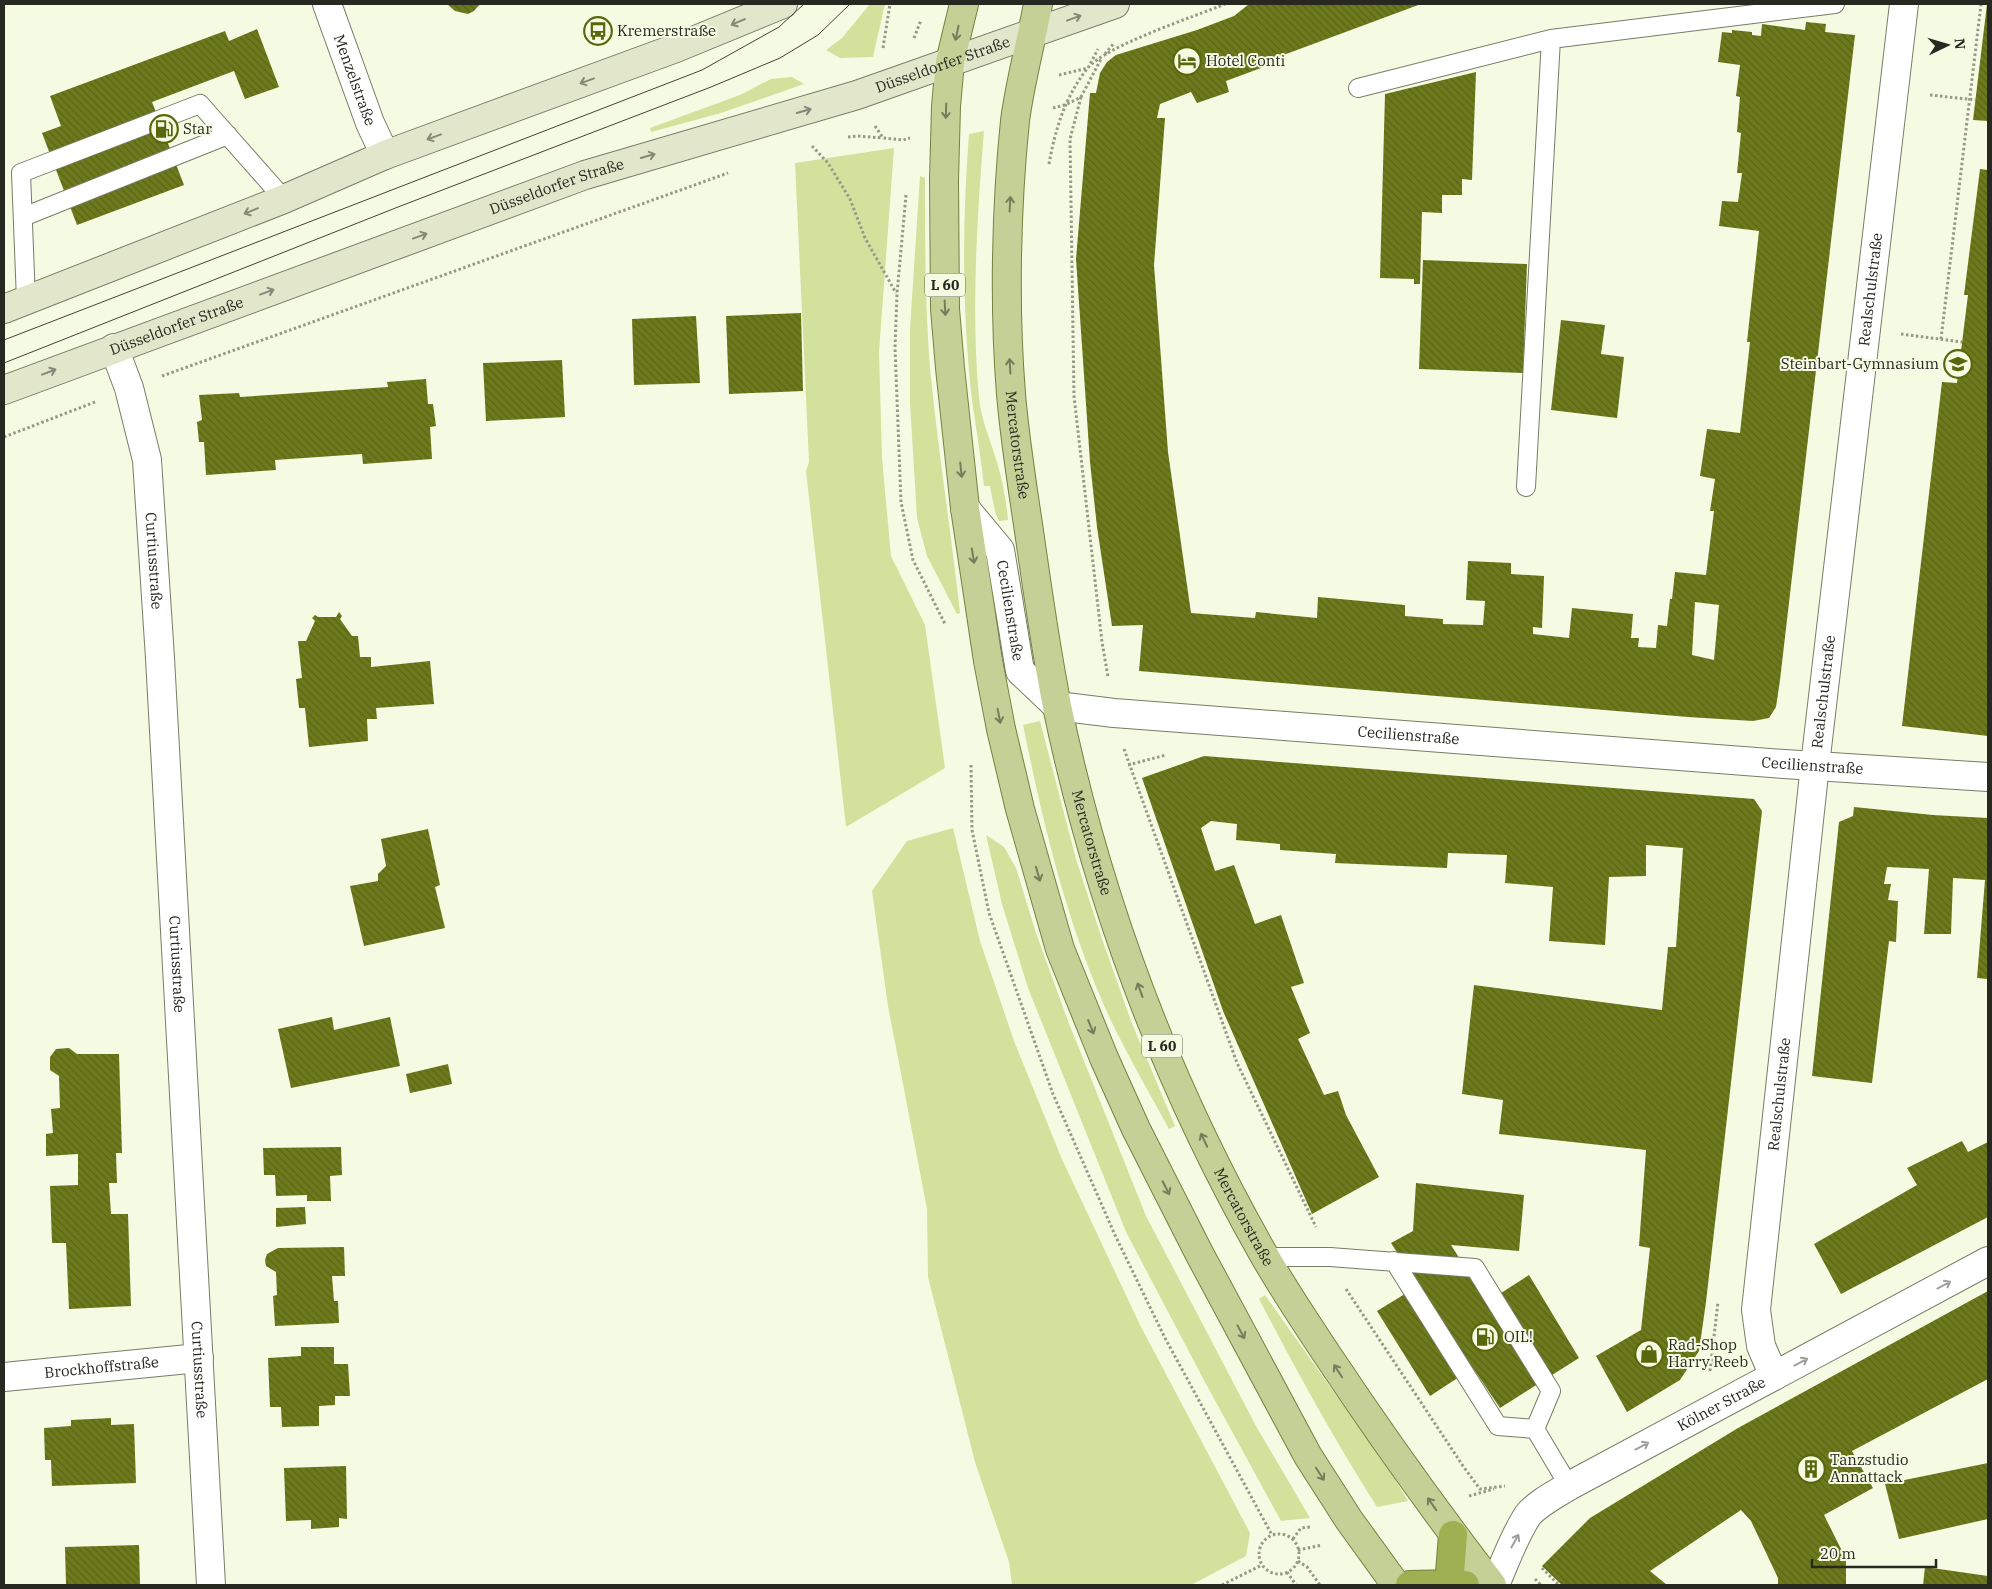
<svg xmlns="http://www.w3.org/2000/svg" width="1992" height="1589" viewBox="0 0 1992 1589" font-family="'IBM Plex Serif',serif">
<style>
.green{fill:#d2e19c}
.building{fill:url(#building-back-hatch);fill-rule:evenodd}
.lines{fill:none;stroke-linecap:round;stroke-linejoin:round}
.lane-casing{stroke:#787c67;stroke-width:20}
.street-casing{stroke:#787c67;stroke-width:30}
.secondary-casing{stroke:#787c67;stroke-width:30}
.primary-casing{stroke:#758140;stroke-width:30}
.highway-casing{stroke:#758140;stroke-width:30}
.path{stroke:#959988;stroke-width:3;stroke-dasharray:2.5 2.5;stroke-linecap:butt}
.lane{stroke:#fff;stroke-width:18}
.street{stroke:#fff;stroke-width:28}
.secondary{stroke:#e2e7cb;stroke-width:28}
.primary{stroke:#c5d097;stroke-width:28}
.highway{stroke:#9fb052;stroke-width:28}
.tram{stroke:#414439;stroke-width:1}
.oneway{stroke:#848876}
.oneway2{stroke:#767c5c}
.oneway3{stroke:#9e9f9b}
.labels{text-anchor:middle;stroke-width:4;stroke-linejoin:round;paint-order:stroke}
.shield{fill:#f5fbe3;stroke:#65685a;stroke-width:1}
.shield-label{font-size:14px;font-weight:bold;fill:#272920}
.poi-label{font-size:15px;fill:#272920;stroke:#f5fbe3;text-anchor:start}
.street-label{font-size:15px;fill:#272920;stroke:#f5fbe3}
</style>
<defs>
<pattern id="building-back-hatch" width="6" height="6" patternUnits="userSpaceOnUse" patternTransform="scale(1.25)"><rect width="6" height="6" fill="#6c7a1c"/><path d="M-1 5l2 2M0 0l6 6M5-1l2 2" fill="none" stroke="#596418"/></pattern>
</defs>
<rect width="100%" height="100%" fill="#f5fbe3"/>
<!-- green -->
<path class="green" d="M870 4H885L873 57 840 58 826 50 842 38Z
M792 77 804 84 721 113 651 132 650 128 740 95 771 79Z
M984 131C977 217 971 312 979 398 981 418 989 437 995 456 1002 477 1006 498 1008 520L999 521 995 512 990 486H984C981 457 976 429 972 400 962 312 962 223 969 134Z
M894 148 879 352 882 458 891 556 925 625 945 768 846 827 806 471 809 462 795 163Z
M920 176 925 178C925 241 925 305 930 368 938 450 951 531 960 613L957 614 927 556 917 518 910 403V329Z
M1040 721 1076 859 1101 936 1131 1021 1175 1126 1169 1129C1151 1096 1132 1063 1115 1029 1069 934 1044 828 1023 725Z
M953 828 980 941 1014 1041 1061 1157 1140 1325 1250 1533 1246 1556 1191 1585H1012L1009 1562 975 1462 928 1277 927 1209 888 1006 872 891 907 841Z
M986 835 1004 847 1016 868 1036 933 1068 1021 1146 1216 1256 1426 1310 1518 1281 1521 1206 1384 1126 1232 1028 988 1002 904Z
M1265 1295 1393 1476 1408 1501 1377 1507C1334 1439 1296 1370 1259 1299Z"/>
<!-- building -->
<path class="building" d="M447 4H480L474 11 468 14 455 11Z
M1249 4H1421L1267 61 1269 65 1226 81 1229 92 1197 103 1191 92 1160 104 1157 118H1165L1154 265 1168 452 1191 613 1255 618 1256 612 1317 618 1318 597 1405 605V616L1443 619V624L1483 625 1485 601 1466 600 1468 561 1511 563V574L1544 576 1542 628 1533 627V634L1569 638 1572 608 1633 614 1631 638H1639L1638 647 1656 648 1658 625 1667 626 1670 599H1672L1675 572 1706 575 1714 511H1710L1715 479 1700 476 1707 429 1740 433 1750 342H1747L1759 231 1719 226 1722 201 1738 202 1742 173H1737L1741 133 1737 132 1740 97 1736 96 1740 65 1718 62 1722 32 1732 33V30L1752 32V35L1761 36 1762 24 1805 30 1806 22 1826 24 1825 32 1855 35 1780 680 1776 707 1769 718 1753 721 1688 717 1139 671 1143 625 1112 626 1097 527 1090 462 1076 259 1090 93H1096L1100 73 1107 62 1116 55 1197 30 1234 16ZM1695 602 1719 605 1714 660 1692 655Z
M1987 4H1988V121L1973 120Z
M257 29 279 87 245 99 234 71 152 102 184 185 77 225 42 133 61 126 50 96 225 31 229 41Z
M1476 72 1472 180 1462 179V195H1442V213L1422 212 1420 284H1414V279L1380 278 1385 94Z
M1980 169 1988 170V736L1902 726 1942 382 1957 383 1968 295H1964Z
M1423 260 1527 264 1523 373 1419 369Z
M801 313 803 391 729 394 726 316Z
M696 316 700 383 634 385 632 319Z
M1561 320 1605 325 1601 354 1624 357 1617 418 1551 410Z
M562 360 565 417 486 421 483 363Z
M426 379 428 404H433L436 426 430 427 432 459 363 464 362 454 275 460 276 470 206 475 204 442H199L197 422 202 420 199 395 239 393 240 397 388 387 387 382Z
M339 612 342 616 340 619 352 636H358L360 657H371V667L430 661 434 704 376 708 377 719H367L368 741 309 747 305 708H299L296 679 302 678 298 641H306L315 621 312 618 315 615 318 617H336Z
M1204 756 1754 799 1762 811 1706 1302 1699 1351 1680 1380 1627 1412 1596 1356 1641 1330 1650 1248 1639 1246 1646 1150 1499 1134 1503 1100 1462 1094 1474 985 1662 1010 1668 947H1676L1683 848 1646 845V876L1609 877 1605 945 1549 941 1553 887 1505 883 1507 855 1448 853 1447 868 1335 863 1336 854 1280 850V844L1236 840 1237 824 1211 821 1201 828 1215 871 1234 865 1255 924 1281 915 1304 983 1291 987 1310 1033 1298 1039 1324 1095 1338 1091 1346 1115 1379 1177 1312 1214 1223 1011 1142 778Z
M1854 807 1933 815 1988 818V979L1977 978 1985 880 1953 878 1951 934H1924L1929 869 1887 867 1884 884H1891L1888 900 1898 901 1896 942 1889 941 1872 1083 1812 1076 1839 822 1853 816Z
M428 829 440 885 435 887 445 928 364 946 350 886 378 881V874L386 866 381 839Z
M332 1017 334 1030 390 1017 400 1066 291 1088 278 1029Z
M69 1048 77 1054H119L122 1153H116L117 1183H109L111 1214H128L131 1306 69 1309 66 1243H52L50 1186 78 1185V1154L46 1156V1134L53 1133 51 1109 60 1108 59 1076 50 1070V1057L56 1049Z
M448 1064 452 1084 410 1093 406 1074Z
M1962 1141 1968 1152 1988 1142V1217L1841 1294 1814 1244 1917 1185 1907 1168Z
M341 1147 342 1175 330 1176 331 1201H307V1195L276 1196 275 1175H264L263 1148Z
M1416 1183 1524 1195 1519 1251 1451 1245 1487 1302 1529 1275 1579 1358 1500 1408 1473 1368 1430 1396 1377 1311 1418 1286 1391 1243 1413 1231Z
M305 1207 306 1224 276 1227V1208Z
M344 1247 345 1276H332L334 1301H338L339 1323 275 1326 273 1296 277 1295 276 1272 266 1266 265 1260 267 1254 278 1248Z
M1988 1291V1379L1852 1451 1873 1488 1824 1515 1846 1559V1585H1778V1578L1751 1521 1741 1510 1650 1571 1667 1585H1562L1542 1566 1590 1518 1738 1428Z
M301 1347H334V1364H348L350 1396H335V1405L319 1406V1426L282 1427 281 1407H270L268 1358 301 1356Z
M111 1418V1425L134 1424 136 1483 52 1486 51 1460H45L44 1428 71 1426V1420Z
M1988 1463V1519L1899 1539 1885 1484Z
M346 1466 347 1519 339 1518V1527L311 1529V1520L286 1521 284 1468Z
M139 1545 140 1585H66L65 1547Z
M1925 1567 1988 1576V1585H1923Z"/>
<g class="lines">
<defs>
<path id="lane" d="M1358 88 1551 39
M23 217 228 135
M26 300 21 173 200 104 284 199
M1526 487 1551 39 1835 4
M1265 1257H1330L1475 1268 1551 1391 1535 1429 1569 1486
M1394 1261 1498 1426 1535 1429"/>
<g id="street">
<path id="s1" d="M327 4 370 123 385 155"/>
<path id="s2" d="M114 348 129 388 147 460 160 658 211 1585"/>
<path id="s3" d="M965 508 1000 550 1020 671 1057 706 1114 713 1784 764 1988 777"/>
<path id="s4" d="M1774 1376 1761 1346 1756 1310 1815 765 1904 4"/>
<path id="s5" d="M4 1377 199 1358"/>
<path id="s6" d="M1495 1585C1505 1562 1514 1536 1528 1515 1538 1503 1556 1494 1569 1486L1988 1261"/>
</g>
<g id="secondary">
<path d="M4 309 284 199 385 155 676 48 783 4"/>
<path id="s7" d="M4 390 585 175 857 95 1115 4"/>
</g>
<g id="primary">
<path d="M964 4 950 62 946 106 944 180 945 309 950 368 965 508 988 661 1001 729 1020 809 1060 949 1104 1058 1136 1129 1199 1253 1308 1456 1349 1520 1396 1585"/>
<path id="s8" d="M1038 4C1031 43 1020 82 1015 121 1006 208 1004 307 1011 394 1015 442 1023 490 1030 538 1038 594 1046 651 1057 706 1097 898 1167 1085 1264 1255 1284 1290 1306 1323 1328 1356 1380 1434 1435 1511 1492 1585"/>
</g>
<path id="highway" d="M1410 1585 1449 1584 1465 1585
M1449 1585 1453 1535"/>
</defs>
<!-- lane casing -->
<use href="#lane" class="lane-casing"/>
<!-- street casing -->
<use href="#street" class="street-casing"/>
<!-- secondary casing -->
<use href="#secondary" class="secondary-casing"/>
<!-- primary casing -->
<use href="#primary" class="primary-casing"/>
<!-- highway casing -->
<use href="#highway" class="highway-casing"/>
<!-- path -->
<path class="path" d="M914 38 921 20
M883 48 890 4
M1105 54 1114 43
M1059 75 1088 68 1098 49
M1930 95 1976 100
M1081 97 1070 139 1074 396 1102 642 1108 677
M1053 108 1065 105 1081 97 1101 59
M875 126 883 138 903 140 910 138
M848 137 857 136 883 138
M812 146 828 163 850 199 865 238 896 293
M1049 164C1055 130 1065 97 1087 69 1106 45 1194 17 1225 4
M906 195 897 294 895 348 901 502 913 560 945 624
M1901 334 1962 342
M1941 339 1981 4
M162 376 728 173
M4 437 95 402
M1124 749 1237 1063 1316 1227
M971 765 972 830 989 913 1053 1094 1115 1235 1165 1338 1272 1535
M1128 765 1166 755
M1346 1289 1463 1466 1480 1489 1505 1486
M1710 1371 1718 1302
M1469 1496 1494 1489
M1259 1554a20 20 0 1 1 40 0a20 20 0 1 1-40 0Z
M1293 1539 1301 1528 1310 1527
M1298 1550 1322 1545
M1298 1561 1307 1567 1320 1585
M1542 1568 1559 1585
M1287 1572 1296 1585
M1535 1579 1541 1585
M1222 1585 1262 1565"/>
<!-- lane -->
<use href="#lane" class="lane"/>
<!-- street -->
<use href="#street" class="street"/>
<!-- secondary -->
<use href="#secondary" class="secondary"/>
<!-- primary -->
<use href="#primary" class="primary"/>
<!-- highway -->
<use href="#highway" class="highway"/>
<!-- tram -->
<path class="tram" d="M4 340 702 70 779 27 804 4
M4 363 398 207 711 87 780 58 818 35 850 4"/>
</g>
<!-- one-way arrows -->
<defs><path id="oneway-shaft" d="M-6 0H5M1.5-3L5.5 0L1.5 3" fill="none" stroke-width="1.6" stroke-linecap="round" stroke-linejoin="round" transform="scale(1.25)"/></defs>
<g class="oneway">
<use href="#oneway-shaft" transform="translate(1074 18) rotate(-20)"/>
<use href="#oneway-shaft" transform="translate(738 22) rotate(157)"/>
<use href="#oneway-shaft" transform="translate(587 81) rotate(160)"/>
<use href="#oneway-shaft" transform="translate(804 111) rotate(-16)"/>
<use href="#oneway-shaft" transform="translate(434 137) rotate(160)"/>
<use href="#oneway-shaft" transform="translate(648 156) rotate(-16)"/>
<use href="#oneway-shaft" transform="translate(251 211) rotate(158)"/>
<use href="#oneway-shaft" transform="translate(420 236) rotate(-20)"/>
<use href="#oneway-shaft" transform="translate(267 292) rotate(-20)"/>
<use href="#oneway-shaft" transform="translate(49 372) rotate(-21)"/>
</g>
<g class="oneway2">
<use href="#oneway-shaft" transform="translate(957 33) rotate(102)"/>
<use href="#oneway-shaft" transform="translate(946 111) rotate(92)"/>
<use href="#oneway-shaft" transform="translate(1010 204) rotate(-87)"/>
<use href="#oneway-shaft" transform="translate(945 308) rotate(87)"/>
<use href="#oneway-shaft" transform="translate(1010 366) rotate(-93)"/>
<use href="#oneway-shaft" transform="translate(961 470) rotate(84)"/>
<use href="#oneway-shaft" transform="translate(973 556) rotate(81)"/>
<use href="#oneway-shaft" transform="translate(999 716) rotate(79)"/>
<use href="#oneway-shaft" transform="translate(1038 874) rotate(74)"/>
<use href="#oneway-shaft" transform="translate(1140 990) rotate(-110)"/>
<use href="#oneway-shaft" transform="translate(1091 1027) rotate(68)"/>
<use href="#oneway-shaft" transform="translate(1204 1140) rotate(-115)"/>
<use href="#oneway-shaft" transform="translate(1166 1188) rotate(63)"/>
<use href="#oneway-shaft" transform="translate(1241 1332) rotate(62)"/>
<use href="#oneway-shaft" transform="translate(1338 1371) rotate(-123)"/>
<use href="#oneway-shaft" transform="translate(1320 1474) rotate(57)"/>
<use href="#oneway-shaft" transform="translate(1432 1504) rotate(-125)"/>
</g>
<g class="oneway3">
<use href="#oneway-shaft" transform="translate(1944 1285) rotate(-28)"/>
<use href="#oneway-shaft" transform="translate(1801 1362) rotate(-28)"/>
<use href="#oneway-shaft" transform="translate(1642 1446) rotate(-28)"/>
<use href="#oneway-shaft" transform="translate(1515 1541) rotate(-61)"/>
</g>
<!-- icons -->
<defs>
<symbol id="bus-ring" viewBox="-11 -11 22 22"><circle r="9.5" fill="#f5fbe3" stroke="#5a660b" stroke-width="1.5"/><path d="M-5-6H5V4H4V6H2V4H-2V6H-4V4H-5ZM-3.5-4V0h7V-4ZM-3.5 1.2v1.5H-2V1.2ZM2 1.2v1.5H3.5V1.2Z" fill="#5a660b"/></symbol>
<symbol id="hotel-ring" viewBox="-11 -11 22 22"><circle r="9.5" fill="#f5fbe3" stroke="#5a660b" stroke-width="1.5"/><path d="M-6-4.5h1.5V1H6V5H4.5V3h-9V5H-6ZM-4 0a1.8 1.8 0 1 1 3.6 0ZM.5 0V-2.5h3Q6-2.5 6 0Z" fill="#5a660b"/></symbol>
<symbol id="fuel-ring" viewBox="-11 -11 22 22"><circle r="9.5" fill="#f5fbe3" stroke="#5a660b" stroke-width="1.5"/><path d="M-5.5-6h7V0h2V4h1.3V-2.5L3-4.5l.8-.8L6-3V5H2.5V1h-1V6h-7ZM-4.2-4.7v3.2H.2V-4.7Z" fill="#5a660b"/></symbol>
<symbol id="school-ring" viewBox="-11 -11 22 22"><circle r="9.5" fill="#f5fbe3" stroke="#5a660b" stroke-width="1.5"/><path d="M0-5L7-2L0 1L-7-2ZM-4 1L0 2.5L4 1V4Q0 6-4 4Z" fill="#5a660b"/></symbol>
<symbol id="shop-ring" viewBox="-11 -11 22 22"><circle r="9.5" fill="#f5fbe3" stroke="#5a660b" stroke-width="1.5"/><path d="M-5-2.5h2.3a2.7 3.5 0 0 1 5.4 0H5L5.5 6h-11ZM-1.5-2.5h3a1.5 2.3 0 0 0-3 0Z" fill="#5a660b"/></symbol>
<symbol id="building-ring" viewBox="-11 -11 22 22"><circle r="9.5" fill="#f5fbe3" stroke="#5a660b" stroke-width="1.5"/><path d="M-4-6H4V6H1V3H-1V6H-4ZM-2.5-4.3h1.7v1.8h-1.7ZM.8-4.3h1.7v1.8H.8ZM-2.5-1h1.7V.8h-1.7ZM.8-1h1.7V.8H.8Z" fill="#5a660b"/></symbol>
</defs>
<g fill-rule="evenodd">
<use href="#bus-ring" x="582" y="15" width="32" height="32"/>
<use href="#hotel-ring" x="1171" y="45" width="32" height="32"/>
<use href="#fuel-ring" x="148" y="113" width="32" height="32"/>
<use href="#school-ring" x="1942" y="348" width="32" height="32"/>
<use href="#fuel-ring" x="1469" y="1321" width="32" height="32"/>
<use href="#shop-ring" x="1633" y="1338" width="32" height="32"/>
<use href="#building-ring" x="1795" y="1453" width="32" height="32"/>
</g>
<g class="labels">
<!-- shield labels -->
<g class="shield">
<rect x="925" y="273.5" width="40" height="23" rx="4"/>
<rect x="1142" y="1034.5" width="40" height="23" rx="4"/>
</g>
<g class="shield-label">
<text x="945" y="290">L 60</text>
<text x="1162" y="1051">L 60</text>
</g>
<!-- poi labels -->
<g class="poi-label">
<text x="617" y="36">Kremerstraße</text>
<text x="1206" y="66">Hotel Conti</text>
<text x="183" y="134">Star</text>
<text x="1939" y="369" text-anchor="end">Steinbart-Gymnasium</text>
<text x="1504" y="1342">OIL!</text>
<text x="1668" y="1350">Rad-Shop<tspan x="1668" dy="17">Harry Reeb</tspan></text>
<text x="1830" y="1465">Tanzstudio<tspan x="1830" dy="17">Annattack</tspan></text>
</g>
<!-- street labels -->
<g class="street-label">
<text dy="5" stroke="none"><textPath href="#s7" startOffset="994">Düsseldorfer Straße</textPath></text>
<text dy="5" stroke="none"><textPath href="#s1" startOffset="81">Menzelstraße</textPath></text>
<text dy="5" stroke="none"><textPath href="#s7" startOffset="589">Düsseldorfer Straße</textPath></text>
<text dy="5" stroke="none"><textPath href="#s4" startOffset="1096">Realschulstraße</textPath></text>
<text dy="5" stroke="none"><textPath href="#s7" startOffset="184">Düsseldorfer Straße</textPath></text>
<text dy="5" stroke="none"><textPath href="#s8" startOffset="444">Mercatorstraße</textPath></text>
<text dy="5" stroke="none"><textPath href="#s2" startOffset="218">Curtiusstraße</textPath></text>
<text dy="5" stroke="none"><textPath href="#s3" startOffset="116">Cecilienstraße</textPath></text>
<text dy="5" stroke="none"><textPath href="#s4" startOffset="691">Realschulstraße</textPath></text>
<text dy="5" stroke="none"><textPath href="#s3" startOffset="581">Cecilienstraße</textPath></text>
<text dy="5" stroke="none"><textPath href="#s3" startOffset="986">Cecilienstraße</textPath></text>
<text dy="5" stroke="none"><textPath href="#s8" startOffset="849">Mercatorstraße</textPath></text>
<text dy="5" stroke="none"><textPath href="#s2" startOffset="622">Curtiusstraße</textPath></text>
<text dy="5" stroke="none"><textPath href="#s4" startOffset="286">Realschulstraße</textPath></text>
<text dy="5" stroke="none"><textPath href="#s8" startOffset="1254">Mercatorstraße</textPath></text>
<text dy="5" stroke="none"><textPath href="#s5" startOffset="98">Brockhoffstraße</textPath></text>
<text dy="5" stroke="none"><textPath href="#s2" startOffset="1028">Curtiusstraße</textPath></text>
<text dy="5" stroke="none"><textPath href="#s6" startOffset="301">Kölner Straße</textPath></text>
</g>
</g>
<!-- border -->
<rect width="1992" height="1589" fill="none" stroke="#272920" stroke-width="10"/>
<!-- north arrow -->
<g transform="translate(1947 45) rotate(85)" stroke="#f5fbe3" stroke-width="4" paint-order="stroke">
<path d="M0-4L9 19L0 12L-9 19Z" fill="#272920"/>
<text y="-8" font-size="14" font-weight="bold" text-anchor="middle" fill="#272920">N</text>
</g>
<!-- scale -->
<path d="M1812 1559v8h124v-8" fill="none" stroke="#272920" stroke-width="2.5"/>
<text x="1820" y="1559" font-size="15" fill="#272920" stroke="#f5fbe3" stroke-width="4" paint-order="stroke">20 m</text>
</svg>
